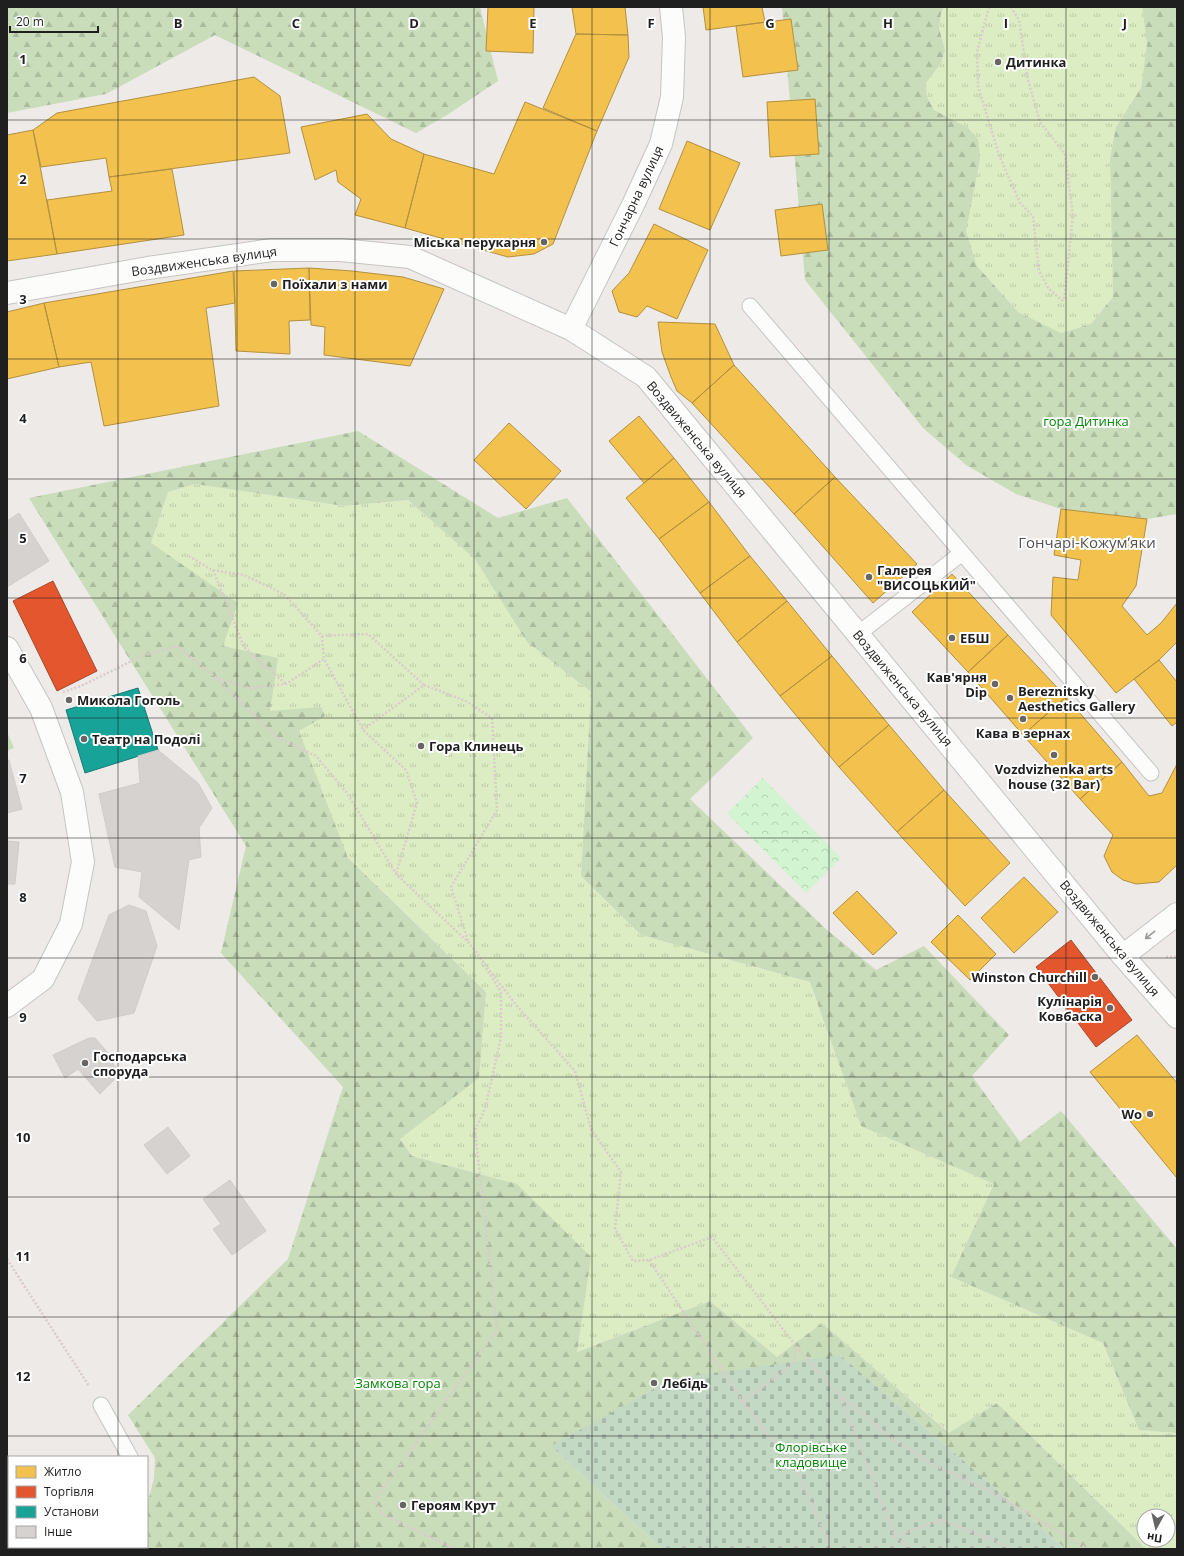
<svg xmlns="http://www.w3.org/2000/svg" width="1184" height="1556" viewBox="0 0 1184 1556" font-family="'Open Sans',sans-serif">
<style>
.grass{fill:url(#grass-tufts);fill-rule:evenodd}
.forest{fill:url(#forest-firs)}
.cemetery{fill:url(#cemetery-stones)}
.park{fill:url(#park-crowns)}
.homes{fill:#f2c14e;stroke:#b39040}
.shops{fill:#e4572e;stroke:#a9462a}
.public{fill:#17a398;stroke:#197b74}
.building{fill:#d6d2d0;stroke:#d0ccc8}
.lines{fill:none;stroke-linecap:round;stroke-linejoin:round}
.service-casing{stroke:#c6c5c3;stroke-width:17}
.pedestrian-casing{stroke:#c6c5c3;stroke-width:24}
.minor-casing{stroke:#c6c5c3;stroke-width:24}
.path{stroke:#dbcbca;stroke-width:2.5;stroke-dasharray:2 2;stroke-linecap:butt}
.service{stroke:#fcfcfb;stroke-width:15}
.pedestrian{stroke:#fcfcfb;stroke-width:22}
.minor{stroke:#fcfcfb;stroke-width:22}
.oneway{stroke:#999998}
.grid{fill:none;stroke:#1f1f1f;stroke-width:1;stroke-opacity:0.55}
.poi-dot{fill:#676665;stroke:#fff;stroke-width:1.5}
.labels{text-anchor:middle;stroke-width:4;stroke-linejoin:round;paint-order:stroke}
.poi-label{font-size:13px;font-weight:bold;fill:#1f1f1f;stroke:#fff;text-anchor:start}
.street-label{font-size:13px;fill:#1f1f1f;stroke:#fff}
.park-label{font-size:13px;fill:#038605;stroke:#fff}
.quarter-label{font-size:15px;fill:#525252;stroke:#fff}
.grid-label{font-size:13px;text-anchor:middle;font-weight:bold;fill:#1f1f1f;stroke:#fff;stroke-width:4;stroke-linejoin:round;paint-order:stroke}
</style>
<defs>
<pattern id="grass-tufts" width="24" height="20" patternUnits="userSpaceOnUse"><rect width="24" height="20" fill="#dcecc3"/><path d="M3 7l-1-3M5 7V3M7 7l1-3M15 17l-1-3M17 17v-4M19 17l1-3" fill="none" stroke="#bccaa7"/></pattern>
<pattern id="forest-firs" width="22" height="20" patternUnits="userSpaceOnUse"><rect width="22" height="20" fill="#c9ddba"/><path d="M5 1l3.5 6h-7zM16 11l3.5 6h-7z" fill="#acbd9f"/></pattern>
<pattern id="cemetery-stones" width="16" height="16" patternUnits="userSpaceOnUse"><rect width="16" height="16" fill="#c4d9c4"/><path d="M2 7V4a2 2 0 0 1 4 0v3zM10 15v-3a2 2 0 0 1 4 0v3z" fill="#a8baa8"/></pattern>
<pattern id="park-crowns" width="20" height="18" patternUnits="userSpaceOnUse"><rect width="20" height="18" fill="#d3f4d1"/><path d="M2 6a3 3 0 1 1 6 0M12 15a3 3 0 1 1 6 0" fill="none" stroke="#b5d1b3"/></pattern>
</defs>
<rect width="100%" height="100%" fill="#edeae7"/>
<!-- grass -->
<path class="grass" d="M944 7H1142L1147 44 1141 88 1116 127 1110 158 1113 297 1091 324 1061 333 1018 312 977 266 966 231 971 202 967 127 934 110 927 97 926 83 941 63 945 50 939 28 941 14Z
M195 484 344 506 408 500 475 559 527 642 591 692 581 876 641 935 810 982 861 1126 994 1184 951 1277 1103 1343 1139 1430 1177 1433V1549H1146L997 1403 950 1433 822 1323 777 1357 710 1301 576 1352 517 1184 412 1156 400 1138 479 1078 486 992 348 858 298 731 324 716 270 711 151 543 168 492ZM1144 1516H1168V1540H1144Z"/>
<!-- forest -->
<path class="forest" d="M7 7H480L498 81 447 115 416 133 215 35 106 94 7 113Z
M782 7H944L941 14 939 28 945 50 941 63 926 83 927 97 934 110 967 127 978 139 980 159 966 231 977 266 1018 312 1061 333 1091 324 1113 297 1110 158 1116 127 1141 88 1147 44 1142 7H1177V514L1147 519 1061 509 1016 494 966 465 923 428 805 280Z
M358 431 498 518 567 498 753 738 690 799 826 929 876 970 924 946 1009 1035 972 1076 1020 1142 1061 1111 1177 1249V1433L1139 1430 1103 1343 951 1277 994 1184 861 1126 810 982 641 935 581 876 591 692 527 642 475 559 408 500 344 506 195 484 168 492 151 543 238 603 223 646 278 658 270 711 321 707 325 716 299 731 348 858 486 992 479 1078 400 1139 412 1156 517 1184 591 1257 577 1352 710 1301 777 1357 822 1323 949 1433 997 1403 1146 1549H1066L840 1355 551 1446 662 1549H114L116 1547H147V1505L154 1478 155 1458 128 1415 288 1259 343 1087 221 953 246 846 29 498Z
M7 732 14 748 7 751Z"/>
<!-- cemetery -->
<path class="cemetery" d="M840 1355 1066 1549H662L551 1446 672 1379Z"/>
<!-- park -->
<path class="park" d="M763 778 841 858 806 893 727 813Z"/>
<!-- homes -->
<path class="homes" d="M488 7H534L533 53 486 51Z
M572 7H625L628 35 576 34Z
M703 7H762L765 22 706 30Z
M791 19 798 70 743 77 736 26Z
M576 34 628 35 629 57 597 131 543 108Z
M254 77 280 96 290 153 109 177 106 158 41 167 33 130 57 113Z
M815 99 819 154 770 157 767 102Z
M525 102 597 131 553 244 534 254 508 257 405 228 424 154 494 174Z
M367 114 391 139 424 154 405 228 355 215 361 199 338 182 336 170 315 180 301 127Z
M33 130 57 254 7 261V135Z
M687 141 740 163 710 230 659 209Z
M172 169 184 235 57 254 47 200 112 191 109 177Z
M822 204 828 250 781 256 775 210Z
M654 224 708 250 677 319 647 306 637 317 619 312 612 291 629 273Z
M309 268 352 271 403 277 444 289 410 366 324 355 325 327 311 325Z
M309 268 310 320 289 321 290 354 236 351 234 271Z
M233 271 235 303 206 308 219 406 104 426 91 362 59 367 44 303Z
M44 303 59 367 7 379V312Z
M658 322 715 324 734 365 692 403 677 391 671 377 662 352Z
M734 365 835 477 794 514 692 403Z
M639 416 674 458 644 483 609 441Z
M509 423 561 471 526 509 474 460Z
M674 458 709 502 659 539 626 498Z
M835 477 917 564 873 603 794 514Z
M709 502 750 556 700 593 659 539Z
M1061 509 1147 519 1136 586 1122 606 1147 635 1161 623 1177 603V642L1159 660 1116 693 1051 615 1053 577 1078 580 1081 560 1054 555Z
M750 556 787 601 737 642 700 593Z
M952 574 1008 635 968 672 912 612Z
M787 601 832 656 780 696 737 642Z
M1008 635 1066 697 1023 735 968 672Z
M832 656 889 725 839 767 780 696Z
M1159 660 1177 682V722L1172 726 1134 679Z
M1066 697 1122 762 1080 799 1023 735Z
M889 725 944 790 897 832 839 767Z
M1122 762 1149 796 1162 793 1177 764V865L1159 882 1136 884 1123 880 1112 872 1104 856 1113 835 1080 799Z
M944 790 1010 863 965 906 897 832Z
M1024 877 1058 912 1014 953 981 918Z
M857 891 897 933 873 955 833 913Z
M958 915 996 954 970 980 931 942Z
M1137 1035 1177 1083V1176L1176 1177 1090 1072Z"/>
<!-- shops -->
<path class="shops" d="M53 581 97 671 57 691 13 601Z
M1071 940 1132 1020 1096 1047 1036 967Z"/>
<!-- public -->
<path class="public" d="M138 688 158 750 85 773 66 710Z"/>
<!-- building -->
<path class="building" d="M19 513 49 561 7 587V521Z
M158 750 198 783 212 808 199 828 201 857 189 860 179 930 139 897 142 872 115 867 99 794 140 783 138 756Z
M7 760H9L22 809 7 813Z
M7 841 19 842 15 884H7Z
M129 905 146 911 157 946 134 1013 97 1021 78 999 109 915Z
M89 1038H95L108 1053V1057L118 1070V1076L100 1094 78 1069 65 1078 53 1055Z
M168 1127 190 1156 167 1174 144 1145Z
M230 1180 266 1231 232 1255 213 1229 221 1224 203 1199Z"/>
<g class="lines">
<defs>
<path id="service" d="M750 306 1151 773
M858 634 962 553
M101 1405 130 1457
M92 1549 95 1547"/>
<path id="pedestrian" d="M7 648 41 708 72 792 83 862 71 924 43 979 7 1006"/>
<path id="minor" d="M7 293 148 268 272 250H341L410 257 571 329 646 377 1123 956 1177 1017
M571 329 633 205 661 144 672 97 674 37 671 7
M1123 956 1177 914"/>
</defs>
<!-- service casing -->
<use href="#service" class="service-casing"/>
<!-- pedestrian casing -->
<use href="#pedestrian" class="pedestrian-casing"/>
<!-- minor casing -->
<use href="#minor" class="minor-casing"/>
<!-- path -->
<path class="path" d="M989 7 977 52 978 86 999 155 1020 203 1033 216 1039 271 1049 289 1064 302
M1011 7 1019 20 1028 80 1040 122 1065 154 1073 215 1064 301
M189 556 212 570 244 575 284 594 322 636 368 634 424 685 363 730
M213 570 244 647 286 684
M322 636 324 659
M215 677 250 688 286 684 324 659 363 730 406 770 417 803 396 874
M424 685 466 701 492 718 497 810 451 887 468 941
M63 692 81 686 142 656 177 646 215 677 276 737 316 756 347 793 396 874 469 943 516 1005 575 1071 591 1129 621 1172 615 1229 633 1261 649 1260 712 1237 796 1346 841 1397 889 1436 932 1464 990 1491 1088 1549
M1166 957H1177
M7 1259 89 1386
M649 1260 743 1402 798 1472 831 1549
M841 1398 895 1537 912 1549
M743 1402 794 1363 796 1346
M895 1536 941 1520 986 1537 1011 1549
M455 1549 385 1516 374 1501 497 1330 475 1130 485 1109 501 1038V992L482 962"/>
<!-- service -->
<use href="#service" class="service"/>
<!-- pedestrian -->
<use href="#pedestrian" class="pedestrian"/>
<!-- minor -->
<use href="#minor" class="minor"/>
</g>
<!-- one-way arrows -->
<defs><path id="oneway-shaft" d="M-6 0H5M1.5-3L5.5 0L1.5 3" fill="none" stroke-width="1.6" stroke-linecap="round" stroke-linejoin="round"/></defs>
<use class="oneway" href="#oneway-shaft" transform="translate(1150 935) rotate(142)"/>
<!-- grid -->
<path class="grid" d="M118 7V1457M237 7V1549M355 7V1549M474 7V1549M592 7V1549M710 7V1549M829 7V1549M947 7V1549M1066 7V1549M7 120H1177M7 239H1177M7 359H1177M7 479H1177M7 598H1177M7 718H1177M7 838H1177M7 958H1177M7 1077H1177M7 1197H1177M7 1317H1177M7 1436H1177M118 1547V1549"/>
<!-- markers -->
<g class="poi-dot">
<circle cx="998" cy="62" r="4"/>
<circle cx="544" cy="242" r="4"/>
<circle cx="274" cy="284" r="4"/>
<circle cx="869" cy="577" r="4"/>
<circle cx="952" cy="638" r="4"/>
<circle cx="995" cy="684" r="4"/>
<circle cx="1010" cy="698" r="4"/>
<circle cx="69" cy="700" r="4"/>
<circle cx="1023" cy="719" r="4"/>
<circle cx="84" cy="739" r="4"/>
<circle cx="421" cy="746" r="4"/>
<circle cx="1054" cy="755" r="4"/>
<circle cx="1095" cy="977" r="4"/>
<circle cx="1110" cy="1008" r="4"/>
<circle cx="85" cy="1063" r="4"/>
<circle cx="1150" cy="1114" r="4"/>
<circle cx="654" cy="1383" r="4"/>
<circle cx="403" cy="1505" r="4"/>
</g>
<g class="labels">
<!-- poi labels -->
<g class="poi-label">
<text x="1006" y="67">Дитинка</text>
<text x="536" y="247" text-anchor="end">Міська перукарня</text>
<text x="282" y="289">Поїхали з нами</text>
<text x="877" y="575">Галерея<tspan x="877" dy="15">"ВИСОЦЬКИЙ"</tspan></text>
<text x="960" y="643">ЕБШ</text>
<text x="987" y="682" text-anchor="end">Кав'ярня<tspan x="987" dy="15">Dip</tspan></text>
<text x="1018" y="696">Bereznitsky<tspan x="1018" dy="15">Aesthetics Gallery</tspan></text>
<text x="77" y="705">Микола Гоголь</text>
<text x="1023" y="738" text-anchor="middle">Кава в зернах</text>
<text x="92" y="744">Театр на Подолі</text>
<text x="429" y="751">Гора Клинець</text>
<text x="1054" y="774" text-anchor="middle">Vozdvizhenka arts<tspan x="1054" dy="15">house (32 Bar)</tspan></text>
<text x="1087" y="982" text-anchor="end">Winston Churchill</text>
<text x="1102" y="1006" text-anchor="end">Кулінарія<tspan x="1102" dy="15">Ковбаска</tspan></text>
<text x="93" y="1061">Господарська<tspan x="93" dy="15">споруда</tspan></text>
<text x="1142" y="1119" text-anchor="end">Wo</text>
<text x="662" y="1388">Лебідь</text>
<text x="411" y="1510">Героям Крут</text>
</g>
<!-- street labels -->
<g class="street-label">
<text transform="translate(636 196) rotate(-65)" y="5">Гончарна вулиця</text>
<text transform="translate(204 261) rotate(-8)" y="5">Воздвиженська вулиця</text>
<text transform="translate(697 439) rotate(50)" y="5">Воздвиженська вулиця</text>
<text transform="translate(903 688) rotate(50)" y="5">Воздвиженська вулиця</text>
<text transform="translate(1110 938) rotate(50)" y="5">Воздвиженська вулиця</text>
</g>
<!-- park labels -->
<g class="park-label">
<text x="1086" y="426">гора Дитинка</text>
<text x="398" y="1388">Замкова гора</text>
<text x="811" y="1452">Флорівське<tspan x="811" dy="15">кладовище</tspan></text>
</g>
<!-- quarter labels -->
<g class="quarter-label">
<text x="1087" y="548">Гончарі-Кожумʼяки</text>
</g>
</g>
<g class="grid-label">
<text x="178" y="28">B</text>
<text x="296" y="28">C</text>
<text x="414" y="28">D</text>
<text x="533" y="28">E</text>
<text x="651" y="28">F</text>
<text x="770" y="28">G</text>
<text x="888" y="28">H</text>
<text x="1006" y="28">I</text>
<text x="1125" y="28">J</text>
<text x="23" y="64">1</text>
<text x="23" y="184">2</text>
<text x="23" y="304">3</text>
<text x="23" y="423">4</text>
<text x="23" y="543">5</text>
<text x="23" y="663">6</text>
<text x="23" y="783">7</text>
<text x="23" y="902">8</text>
<text x="23" y="1022">9</text>
<text x="23" y="1142">10</text>
<text x="23" y="1261">11</text>
<text x="23" y="1381">12</text>
</g>
<!-- border -->
<rect width="1184" height="1556" fill="none" stroke="#1f1f1f" stroke-width="16"/>
<!-- legend -->
<rect x="8" y="1456" width="140" height="92" fill="#ffffff" stroke="#a5a5a5"/>
<rect x="16" y="1466" width="20" height="12" fill="#f2c14e" stroke="#a5a5a5"/>
<text x="44" y="1476" font-size="12" fill="#1f1f1f">Житло</text>
<rect x="16" y="1486" width="20" height="12" fill="#e4572e" stroke="#a5a5a5"/>
<text x="44" y="1496" font-size="12" fill="#1f1f1f">Торгівля</text>
<rect x="16" y="1506" width="20" height="12" fill="#17a398" stroke="#a5a5a5"/>
<text x="44" y="1516" font-size="12" fill="#1f1f1f">Установи</text>
<rect x="16" y="1526" width="20" height="12" fill="#d6d2d0" stroke="#a5a5a5"/>
<text x="44" y="1536" font-size="12" fill="#1f1f1f">Інше</text>
<!-- north arrow -->
<g transform="translate(1156 1528) rotate(188)"><circle r="19" fill="#ffffff" stroke="#a5a5a5"/>
<path d="M0-3L7 15L0 10L-7 15Z" fill="#676665"/>
<text y="-6" font-size="11" font-weight="bold" text-anchor="middle" fill="#1f1f1f">Пн</text>
</g>
<!-- scale -->
<path d="M10 26v6h88v-6" fill="none" stroke="#1f1f1f" stroke-width="2"/>
<text x="16" y="26" font-size="12" fill="#1f1f1f" stroke="#ffffff" stroke-width="3" paint-order="stroke">20 m</text>
</svg>
